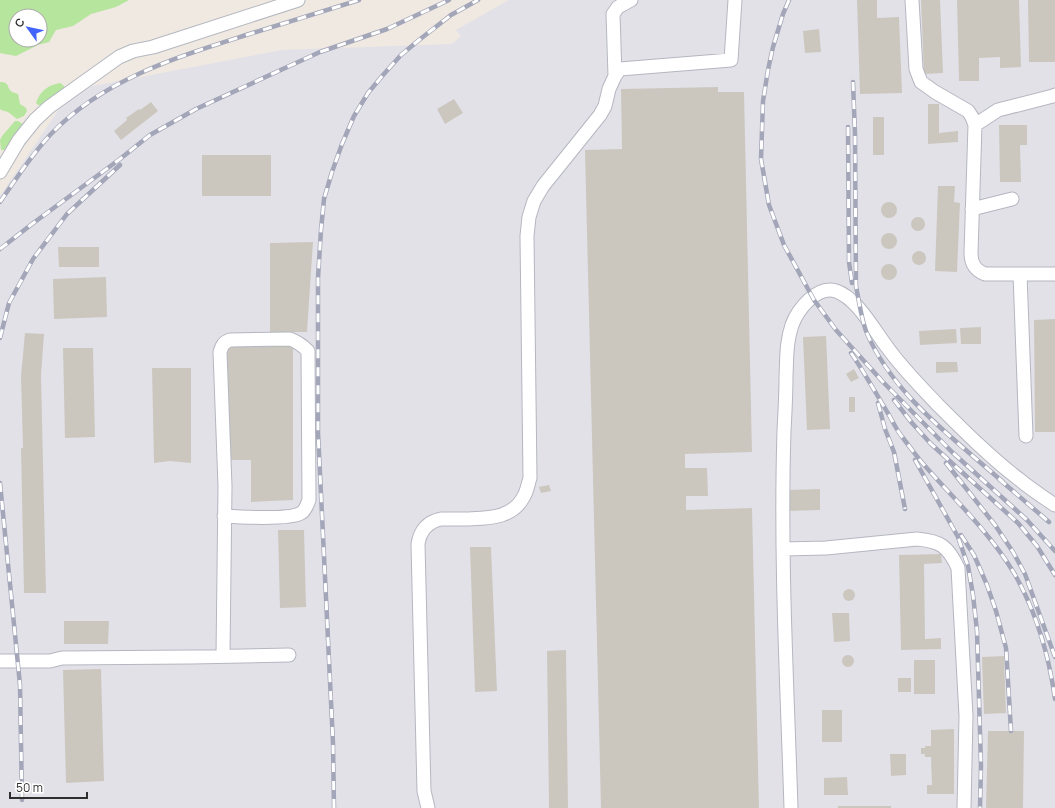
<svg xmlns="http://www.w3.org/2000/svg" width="1055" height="808" viewBox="0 0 1055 808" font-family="Manrope,sans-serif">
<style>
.industrial{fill:#e3e1e8}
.green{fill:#b6e59e;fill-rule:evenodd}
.building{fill:#cbc7bf}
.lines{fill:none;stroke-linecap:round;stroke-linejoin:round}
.minor-casing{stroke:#b4b7c1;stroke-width:15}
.minor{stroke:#fff;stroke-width:13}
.rail-casing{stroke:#a3a6b8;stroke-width:4.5}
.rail{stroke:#fff;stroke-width:3;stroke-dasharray:9;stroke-linecap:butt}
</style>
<rect width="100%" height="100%" fill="#efe9e1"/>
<!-- industrial -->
<path class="industrial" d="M509 0H1055V808H0V196L72 90 282 50 452 44 461 36 456 30Z"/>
<!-- green -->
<path class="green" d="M0 0H129L116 7 91 14 73 26 56 30 49 42 38 45 16 56 0 53ZM16 16H40V40H16Z
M0 82C10 82 6 87 12 92 14 93 16 93 18 94L20 104 26 108 27 111 24 116 17 119 8 112 1 110 0 109Z
M60 83 63 85 65 88 64 90 41 105H38L36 103C40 91 48 85 60 83Z
M15 121H18L23 124 24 127 4 150H1L0 140 2 136Z"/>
<!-- building -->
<path class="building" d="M857 0H877V18L899 17 902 93 860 94Z
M921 0H940L943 73 924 74Z
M957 0H1019L1021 67 1000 68V57L979 58V81H959Z
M1028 0H1055V62H1029Z
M819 29 821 52 805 53 803 31Z
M718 87V92H744L752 452 685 454V468H707L708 496H686V510L752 508 759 808H601L585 150 622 149 621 89Z
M454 99 463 113 445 124 437 109Z
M151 102 158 111 121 140 114 131 127 120 126 118 139 109 140 110Z
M928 104H939V133L958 131V142L928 144Z
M873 117H884V155H873Z
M999 125H1027V145H1020L1021 182H1000Z
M202 155H271V196H202Z
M938 186H955L954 202 960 203 957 272 935 271Z
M881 210a8 8 0 1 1 16 0a8 8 0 1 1-16 0Z
M911 224a7 7 0 1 1 14 0a7 7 0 1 1-14 0Z
M881 241a8 8 0 1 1 16 0a8 8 0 1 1-16 0Z
M313 242 307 332H270V243Z
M58 247H99V267H59Z
M912 258a7 7 0 1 1 14 0a7 7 0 1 1-14 0Z
M881 272a8 8 0 1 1 16 0a8 8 0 1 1-16 0Z
M106 277 107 317 54 319 53 279Z
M1055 319V432H1035L1034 320Z
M981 327V344H961L960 328Z
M956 329 957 343 920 345 919 331Z
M25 333 44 334 41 375 46 593H24L21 448H23L21 376Z
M826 336 830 429 807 430 803 337Z
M225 346H293V500L251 502V460H226Z
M63 348H93L95 437 65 438Z
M936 362H957L958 372 936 373Z
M152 368H191V463L170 461 154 463Z
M854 369 859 378 851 382 846 374Z
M849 397H855V412H849Z
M549 485 551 491 541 493 539 487Z
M820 489V510L788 511V490Z
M278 530H304L306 607 280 608Z
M470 547H491L497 691 475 692Z
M941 554 942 563 924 564 925 639 941 638V649L901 650 899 555Z
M843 595a6 6 0 1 1 12 0a6 6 0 1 1-12 0Z
M832 613H849L850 641 834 642Z
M64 621H109L108 644H64Z
M566 650 568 808H549L547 651Z
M842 661a6 6 0 1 1 12 0a6 6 0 1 1-12 0Z
M1004 656 1006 713 984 714 982 657Z
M914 660H935V694H914Z
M101 669 104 781 66 783 63 670Z
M898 678H911V692H898Z
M822 710H842V742H822Z
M954 729V794H927V785H932L931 757H925V754H921V748H925V746H931V730Z
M988 731H1024L1023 808H986Z
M890 754H906V775L891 776Z
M847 777 848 795H824V778Z
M838 806H891V808H838Z"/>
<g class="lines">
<defs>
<path id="minor" d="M912 0 916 69 921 82 935 92 968 111 972 117 975 125 971 253C971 264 975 270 985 274H1055
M615 76 613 14 618 7 631 0
M975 125 998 110 1053 96 1055 95
M0 172 19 140 35 120 49 107 119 57 133 51 153 47 298 0
M972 209 1012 199
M1020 274 1026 436
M783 549 826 548 917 539C940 541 948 546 958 568L966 716 964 808
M223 656 225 486 220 352C222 345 224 342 230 340L290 339C298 342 302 345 308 351L309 500C307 505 305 511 301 513 290 520 240 517 224 516
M0 661H50L62 658 191 657 289 655
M428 808 424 791 418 544C420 531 427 522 441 519 450 519 460 519 469 519 490 518 513 518 524 496 527 491 528 484 530 478L527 236 529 217 534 201 543 186 600 115 605 106 609 89 615 76 620 69 731 60 735 0
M791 808C787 682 780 557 784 431 785 413 786 394 786 376 787 357 786 343 792 325 798 309 817 285 836 291 857 298 874 330 887 347 902 368 920 386 938 405 964 431 991 458 1020 480 1031 489 1043 497 1055 505"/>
</defs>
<!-- minor casing -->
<use href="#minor" class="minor-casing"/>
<!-- minor -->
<use href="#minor" class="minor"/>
<defs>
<path id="rail" d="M789 0 783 14 773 47 768 70 763 101 761 159 769 205 784 245 814 300 836 330 883 382 952 452 1027 520 1055 551
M853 82 855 134 856 286C859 301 861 317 866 331 892 394 953 438 1003 482
M848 127 849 262 852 283
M0 202C16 179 32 154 51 134 103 80 174 58 243 36 282 24 321 12 359 0
M0 249 32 224 120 159 150 135 196 109 320 52 387 29 449 0
M0 338 9 303 33 259 67 214 120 165
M851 353C865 373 876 394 889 415 893 422 897 431 903 438 910 447 917 457 925 466 956 501 990 533 1014 573 1036 611 1049 656 1055 699
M894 400 912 423 931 444 1018 523 1037 546 1055 575
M878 403 885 429 894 452 905 509
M915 460 958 537 968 566 973 595 977 631 981 766 980 808
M946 463 995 525 1013 552 1025 574 1055 657
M999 479 1049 522
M0 483 20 685 22 800
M961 535 974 555 987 585 996 611 1006 648 1011 731
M334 808 333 743 318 432V278L321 230 324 199 332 172 342 144 354 116 368 93 383 75 401 55 419 40 451 15 478 0"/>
</defs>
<!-- rail casing -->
<use href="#rail" class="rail-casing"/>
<!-- rail -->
<use href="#rail" class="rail"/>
</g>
<!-- north arrow -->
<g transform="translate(28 28) rotate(303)"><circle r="19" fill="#ffffff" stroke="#ababab"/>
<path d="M0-3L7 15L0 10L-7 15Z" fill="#4264fb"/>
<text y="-6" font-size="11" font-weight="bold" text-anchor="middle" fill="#2e2e2e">С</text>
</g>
<!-- scale -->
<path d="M10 792v6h77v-6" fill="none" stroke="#2e2e2e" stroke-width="2"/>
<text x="16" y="792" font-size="12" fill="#2e2e2e" stroke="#ffffff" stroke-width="3" paint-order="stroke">50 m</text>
</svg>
